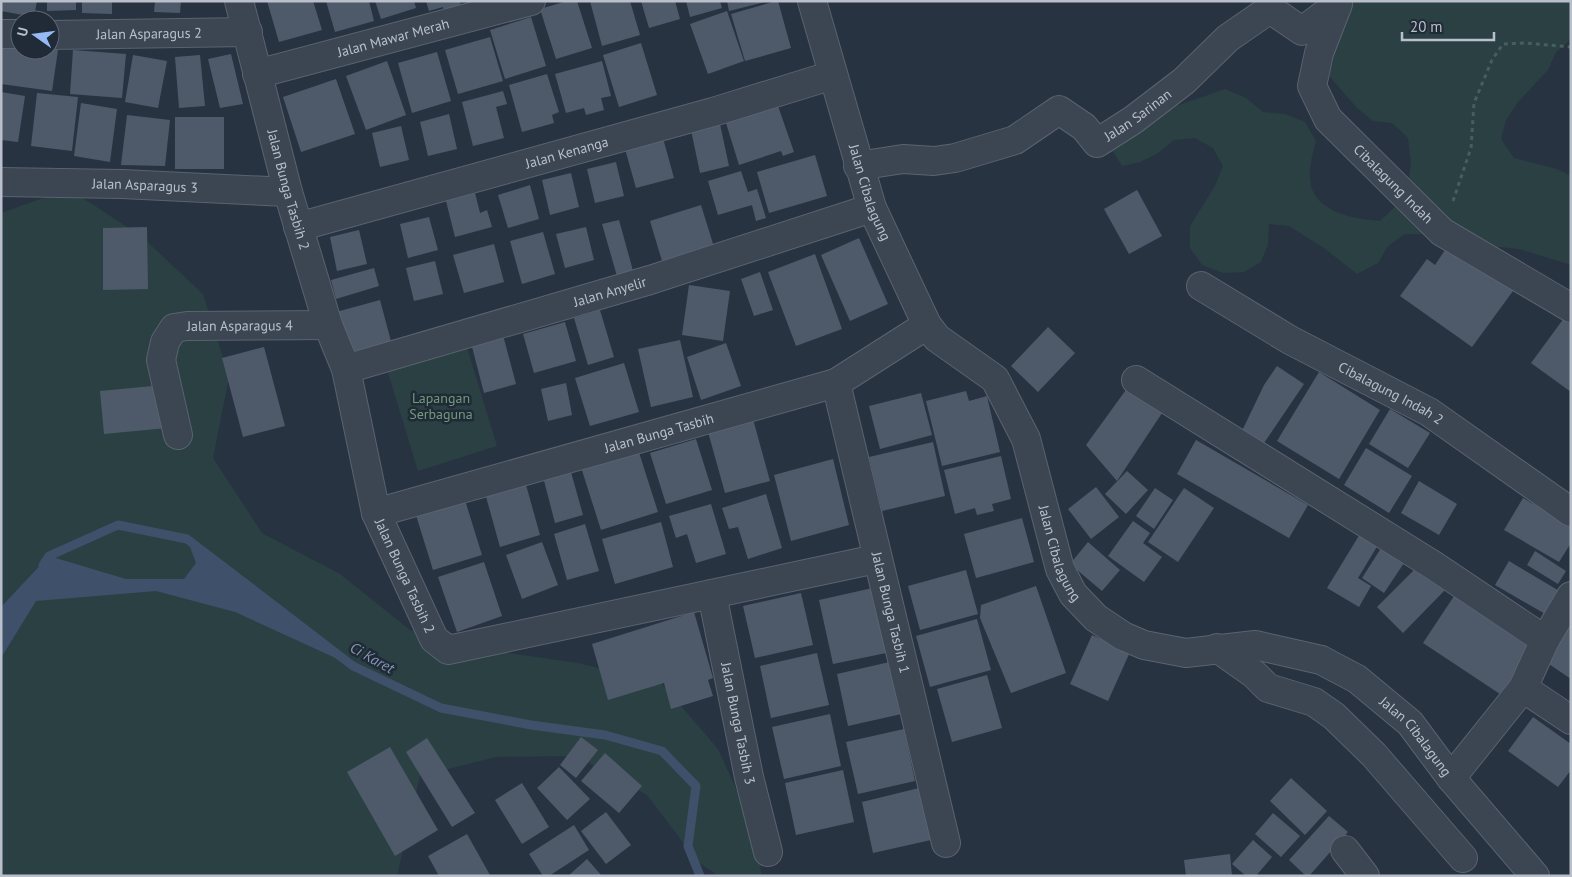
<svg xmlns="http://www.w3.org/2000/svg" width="1572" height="877" viewBox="0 0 1572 877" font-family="'PT Sans',sans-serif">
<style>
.green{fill:#2a4043}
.water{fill:#3f506a}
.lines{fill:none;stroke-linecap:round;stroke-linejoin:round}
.stream{stroke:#3f506a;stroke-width:9}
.building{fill:#4e5a6a}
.minor-casing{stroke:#5a636f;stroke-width:30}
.path{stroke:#485d5f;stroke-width:3;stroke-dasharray:4 4;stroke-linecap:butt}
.minor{stroke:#3c4552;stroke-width:28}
.labels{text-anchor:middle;stroke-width:5;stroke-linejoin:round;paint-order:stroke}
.street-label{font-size:14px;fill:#b9c0cb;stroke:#212a37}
.park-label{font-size:14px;fill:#719b7b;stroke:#212a37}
.water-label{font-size:15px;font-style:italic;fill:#8296b2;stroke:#212a37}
</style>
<rect width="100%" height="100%" fill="#283342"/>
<!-- green -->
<path class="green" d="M1341 1H1571V39L1556 52 1548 70 1518 102 1506 120 1501 139 1514 158 1557 169 1571 176V265L1519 249 1500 247 1483 251 1426 234H1405L1388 246 1378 263 1357 274 1324 248 1289 226 1269 224 1268 244 1261 262 1244 272 1223 273 1202 265 1190 248V226L1215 186 1223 166 1213 148 1195 138 1174 140 1158 153 1140 162 1122 166 1110 147 1159 112 1225 89 1246 98 1263 112 1285 114 1305 122 1316 141C1313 153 1309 166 1310 179 1312 212 1354 219 1380 221L1398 204 1408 185 1411 162 1408 138 1392 123 1373 121 1357 108 1329 76Z
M69 189 141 236 203 294 229 377 213 458 262 533 340 574 410 630 493 651 578 663 662 684 718 749 753 826 762 876H719L698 862 647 795 576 756 496 757 420 776 397 876H1V213Z
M465 341 497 446 418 471 386 366Z"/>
<!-- water -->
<path class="water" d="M187 539 353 666 235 612 156 591 36 601 1 658V607L49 556 126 579H184L196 563Z"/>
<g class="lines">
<!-- stream -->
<path class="stream" d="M43 565 49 556 118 525 187 539 353 666 441 708 531 725 605 735 662 751 696 786 688 846 700 876"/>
</g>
<!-- building -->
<path class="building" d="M1 1H37L34 17 1 11Z
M47 1H76V10L47 11Z
M82 1H112V14L82 13Z
M155 1H181L180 13 154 12Z
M267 1H313L322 30 279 42Z
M326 1H369L374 21 335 32Z
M375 1H414L416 8 381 19Z
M426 1H460L461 7 444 12 443 7 429 11Z
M567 1H577L592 48 556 59 540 9Z
M590 1H630L640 35 602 46Z
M641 1H675L680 19 649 28Z
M686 1H720L722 8 690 17Z
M727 1H765V2L729 11Z
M776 1H778L791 48 745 61 731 14Z
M727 11 744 61 708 74 690 24Z
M531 17 546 66 505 79 490 30Z
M490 37 503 81 458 94 445 50Z
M1 43 20 45V50H58L52 91 1 84Z
M641 43 657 95 619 107 603 55Z
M73 50 126 54 122 98 70 94Z
M437 52 451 101 412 113 398 63Z
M231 54 243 104 220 108 208 59Z
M133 55 167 61 158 108 125 102Z
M200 55 205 106 179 108 175 57Z
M387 61 406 115 366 130 346 76Z
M602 61 611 96 601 98 604 110 586 115 584 108 566 113 555 74Z
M547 74 559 112 552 115 554 123 522 132 509 85Z
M336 79 355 134 301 152 283 97Z
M503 91 507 104 496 107 504 138 473 146 462 102Z
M1 92 25 96 18 142 1 140Z
M37 93 78 97 72 151 31 146Z
M81 103 117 109 110 162 74 156Z
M778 106 794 152 783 156 781 151 739 165 726 123Z
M449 114 457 149 428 156 420 122Z
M127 115 170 120 165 166 121 165Z
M175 117H224V169H175Z
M720 124 729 166 700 173 691 130Z
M401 126 409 160 380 167 372 133Z
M663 138 674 178 636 188 625 149Z
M815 155 827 196 769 213 757 172Z
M616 162 624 196 595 203 587 169Z
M741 171 748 192 757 189 766 218 756 221 752 205 718 215 708 181Z
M571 173 579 207 550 215 542 180Z
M530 185 539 219 508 228 498 195Z
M1137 190 1162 236 1129 254 1104 209Z
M475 193 480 213 487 210 492 227 455 237 446 201Z
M701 205 714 247 670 270 667 259 662 261 650 221Z
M429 217 438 250 408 258 400 224Z
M619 220 635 278 619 283 602 224Z
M147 227 148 289 103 290V228Z
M586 227 594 260 565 268 556 234Z
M359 230 367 264 337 271 330 237Z
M543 232 555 274 522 284 510 241Z
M859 238 888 304 850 321 821 255Z
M494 244 504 282 464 293 453 255Z
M1449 244 1513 291 1472 347 1400 296 1427 259 1435 265Z
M815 254 842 329 796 346 768 272Z
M435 261 443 294 414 301 406 268Z
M374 268 379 286 336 299 331 280Z
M760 272 773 310 754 316 741 279Z
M689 285 730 291 723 341 682 335Z
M380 300 392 345 349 357 336 312Z
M600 310 614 357 588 365 574 318Z
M1567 314 1571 317V392L1531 363Z
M565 322 576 361 534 373 523 334Z
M1048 327 1075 353 1038 392 1011 366Z
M503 335 516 384 484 393 471 343Z
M680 340 693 397 651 407 638 349Z
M726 343 741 386 701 400 687 357Z
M264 347 285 426 243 437 222 358Z
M624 363 639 412 590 426 575 378Z
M1277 366 1304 384 1264 443 1241 433 1264 385Z
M1319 372 1380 410 1339 479 1277 441Z
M566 383 572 415 548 421 541 389Z
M163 385 167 428 104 434 100 391Z
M1128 387 1166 407 1117 481 1086 445Z
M966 391 969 401 987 396 1000 452 942 466 926 401Z
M921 393 932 435 880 449 869 406Z
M1390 409 1430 433 1408 468 1369 444Z
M753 419 770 481 725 493 708 432Z
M696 439 712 490 666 504 650 453Z
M1196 440 1308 505 1289 538 1177 474Z
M933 442 945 496 882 511 869 457Z
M636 443 658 512 601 530 579 461Z
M1366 448 1412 476 1389 513 1344 485Z
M1001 456 1011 499 992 504 994 511 977 515 975 508 955 514 944 470Z
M833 459 849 525 791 541 774 475Z
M569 465 583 515 555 523 542 473Z
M1127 471 1148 490 1126 514 1105 494Z
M523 474 540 535 500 547 483 486Z
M1419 481 1457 504 1439 535 1401 513Z
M1096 487 1119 517 1091 539 1068 509Z
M1155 488 1173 500 1154 529 1136 516Z
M1184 488 1214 508 1178 562 1148 542Z
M766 494 782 548 748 559 738 527 729 529 722 508Z
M464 497 482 555 433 570 415 512Z
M1523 498 1571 526V543L1559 562 1504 530Z
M711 504 726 554 696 563 687 534 676 538 669 516Z
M1022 518 1034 562 976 578 964 534Z
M1133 521 1150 533 1143 543 1162 557 1144 582 1108 556Z
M661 522 673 567 615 584 602 539Z
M585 524 599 571 567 580 554 534Z
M1363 529 1381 540 1358 578 1371 586 1359 607 1327 588Z
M542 542 558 585 522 599 506 555Z
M1088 542 1120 570 1102 591 1070 564Z
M1385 542 1408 557 1384 593 1362 578Z
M1535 551 1566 571 1558 584 1527 565Z
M1509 561 1561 592 1547 615 1495 585Z
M484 562 502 616 457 632 438 577Z
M1419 565 1445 590 1403 633 1377 607Z
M966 570 978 614 920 630 908 586Z
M1036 586 1066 673 1011 693 980 618 981 605Z
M877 587 891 652 833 664 819 600Z
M1460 587 1540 640 1503 696 1423 643Z
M801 593 813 645 755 658 743 606Z
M694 612 713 678 708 680 713 696 671 709 664 683 608 700 592 644Z
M977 619 991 670 930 687 916 636Z
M1571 625V679L1546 662Z
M1092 635 1130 652 1108 701 1070 684Z
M817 653 829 705 771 718 760 666Z
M894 661 906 713 848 726 837 674Z
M987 675 1002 728 952 742 937 689Z
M830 714 841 766 784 779 772 727Z
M1533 717 1571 744V770L1558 787 1508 751Z
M904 729 915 781 858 794 846 742Z
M581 737 598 750 576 778 560 765Z
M427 738 475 813 452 827 406 752Z
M390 747 438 830 395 856 347 772Z
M605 753 642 786 619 813 581 781Z
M559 767 590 799 567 820 537 788Z
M843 770 854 822 796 835 785 783Z
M1291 778 1327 811 1305 835 1270 801Z
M522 783 549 827 522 844 495 800Z
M919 788 931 840 873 853 862 802Z
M606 812 631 845 606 864 581 831Z
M1273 813 1300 836 1281 857 1255 834Z
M1329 816 1348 832 1309 876H1306L1289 860Z
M574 825 589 850 549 876H543L529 854Z
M467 834 490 875 439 876 428 856Z
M1253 840 1272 857 1256 876H1246L1232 864Z
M1230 854 1232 876H1186L1184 860Z
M587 859 602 876H568Z"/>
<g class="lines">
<defs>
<g id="minor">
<path id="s1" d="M239 1 288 192 328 325 346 369 376 513 434 639 448 650 876 559"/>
<path id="s2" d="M812 1 872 208 927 325 937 338 995 379 1026 439 1060 569 1073 594 1096 618 1123 636 1144 645 1186 653 1255 645 1321 660 1357 679 1410 723 1451 778 1535 876"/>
<path id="s3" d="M1338 4 1319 53 1312 86 1328 119 1442 232 1571 308"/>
<path d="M1 34H20"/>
<path id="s4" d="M50 35 248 32"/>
<path id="s5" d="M257 74 531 1"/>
<path id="s6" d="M858 166 903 159 934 161 955 158 1015 140 1059 110 1084 127 1097 143 1133 120 1184 81 1228 38 1270 9 1302 31 1337 5"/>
<path id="s7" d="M1 182 122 184 288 192"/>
<path id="s8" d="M298 227 713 112 833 75"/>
<path id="s9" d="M1201 286 1290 340 1429 412 1571 512"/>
<path id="s10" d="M346 369 650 280 872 208"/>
<path d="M1136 380 1433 565 1545 640"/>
<path id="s11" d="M836 383 946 843"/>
<path id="s12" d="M178 435 161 360 165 342 174 328 187 326 328 325"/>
<path id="s13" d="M376 513 836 383 927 325"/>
<path id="s14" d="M712 594 749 777 768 852"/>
<path d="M1217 648 1254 674 1268 688 1314 702 1334 716 1374 755 1463 858"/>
<path d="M1523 688 1571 720"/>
<path d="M1451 778 1523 688 1545 640 1571 596"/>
<path d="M1345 850 1365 876"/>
</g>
</defs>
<!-- minor casing -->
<use href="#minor" class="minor-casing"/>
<!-- path -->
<path class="path" d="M1453 201 1471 148 1474 103 1492 60 1503 44 1525 43 1571 47"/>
<!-- minor -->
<use href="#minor" class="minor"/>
</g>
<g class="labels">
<!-- street labels -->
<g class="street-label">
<text dy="5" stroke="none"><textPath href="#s4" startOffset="99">Jalan Asparagus 2</textPath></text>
<text dy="5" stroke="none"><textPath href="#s5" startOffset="141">Jalan Mawar Merah</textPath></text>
<text dy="5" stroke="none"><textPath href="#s6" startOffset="314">Jalan Sarinan</textPath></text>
<text dy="5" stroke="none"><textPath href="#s8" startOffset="279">Jalan Kenanga</textPath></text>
<text dy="5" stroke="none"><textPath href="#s3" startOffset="215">Cibalagung Indah</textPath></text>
<text dy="5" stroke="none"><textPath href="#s7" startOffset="144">Jalan Asparagus 3</textPath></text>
<text dy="5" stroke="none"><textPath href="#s1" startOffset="195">Jalan Bunga Tasbih 2</textPath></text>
<text dy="5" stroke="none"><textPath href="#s2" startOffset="200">Jalan Cibalagung</textPath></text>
<text dy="5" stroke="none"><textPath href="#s10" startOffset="275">Jalan Anyelir</textPath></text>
<text dy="5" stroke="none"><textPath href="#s12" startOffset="178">Jalan Asparagus 4</textPath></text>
<text dy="5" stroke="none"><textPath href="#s9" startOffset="218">Cibalagung Indah 2</textPath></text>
<text dy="5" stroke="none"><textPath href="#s13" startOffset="294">Jalan Bunga Tasbih</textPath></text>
<text dy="5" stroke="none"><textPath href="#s2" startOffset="619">Jalan Cibalagung</textPath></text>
<text dy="5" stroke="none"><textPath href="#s1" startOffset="600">Jalan Bunga Tasbih 2</textPath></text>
<text dy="5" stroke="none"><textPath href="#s11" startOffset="236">Jalan Bunga Tasbih 1</textPath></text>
<text dy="5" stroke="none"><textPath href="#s14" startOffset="132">Jalan Bunga Tasbih 3</textPath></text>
<text dy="5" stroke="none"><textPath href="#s2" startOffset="1054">Jalan Cibalagung</textPath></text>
</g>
<!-- park labels -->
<g class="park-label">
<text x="441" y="403">Lapangan<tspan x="441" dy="16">Serbaguna</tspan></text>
</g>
<!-- water labels -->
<g class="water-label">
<text transform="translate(372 658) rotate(29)" y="5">Ci Karet</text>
</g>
</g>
<!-- border -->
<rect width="1572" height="877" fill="none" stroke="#b9c0cb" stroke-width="5"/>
<!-- north arrow -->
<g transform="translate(35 35) rotate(284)"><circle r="24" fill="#212a37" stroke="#5e6672"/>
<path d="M0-4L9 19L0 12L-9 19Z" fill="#95baf4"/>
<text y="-8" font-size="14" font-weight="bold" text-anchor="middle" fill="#b9c0cb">U</text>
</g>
<!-- scale -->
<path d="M1402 32v8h92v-8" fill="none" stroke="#b9c0cb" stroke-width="2.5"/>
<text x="1410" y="32" font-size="15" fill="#b9c0cb" stroke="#212a37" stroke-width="4" paint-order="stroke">20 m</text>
</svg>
